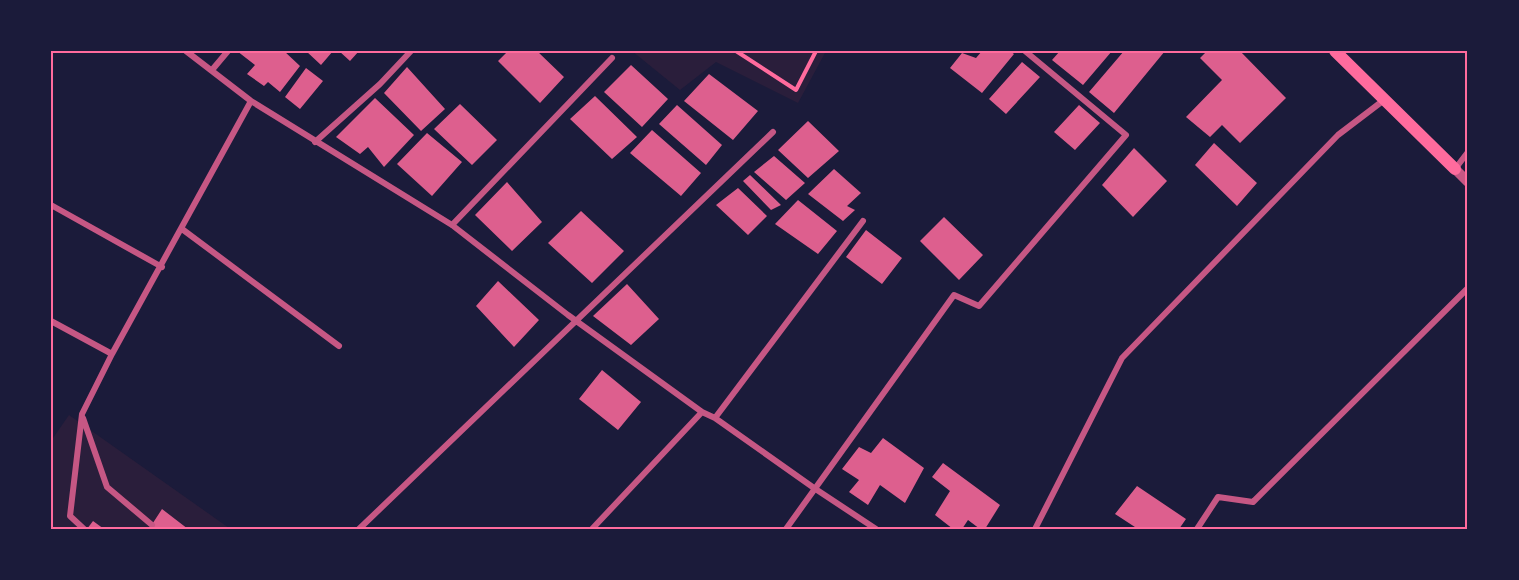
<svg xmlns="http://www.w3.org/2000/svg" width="1519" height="580" viewBox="0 0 1519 580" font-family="Ubuntu,sans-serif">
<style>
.green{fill:#2a1e3b}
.building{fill:#dd5f8e}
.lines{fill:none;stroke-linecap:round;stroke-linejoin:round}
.path{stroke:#ff6b9d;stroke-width:4}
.minor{stroke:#c65784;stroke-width:6}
.tertiary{stroke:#c65784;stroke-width:10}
.secondary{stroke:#ff6b9d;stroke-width:12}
.neatline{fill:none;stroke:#ff6b9d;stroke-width:2}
</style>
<rect width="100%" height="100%" fill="#1b1b3a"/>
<!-- green -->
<path class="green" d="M632 51H826L798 103 716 62 680 90Z
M69 415 229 528 51 529V441Z"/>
<!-- building -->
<path class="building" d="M237 51H284L300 66 280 92 268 82 264 86 247 74 255 65Z
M306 51H333L321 65Z
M339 51H359L350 61Z
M508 51H537L564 77 540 103 498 61Z
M982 51H1010L1014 54 982 93 950 68 962 53 976 58Z
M1060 51H1112L1083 85 1052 60Z
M1124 51H1165L1114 113 1089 92Z
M1207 51H1240L1286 98 1240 143 1222 125 1210 137 1186 117 1222 80 1200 58Z
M1022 62 1040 77 1006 114 989 99Z
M631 65 668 99 642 127 604 92Z
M407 67 445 109 421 131 384 93Z
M306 68 323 81 300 109 285 97Z
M709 74 758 111 733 140 684 101Z
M595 96 637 137 612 159 570 119Z
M375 98 414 135 384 167 368 147 360 154 336 137Z
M460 104 497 140 472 165 434 129Z
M677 105 722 145 706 165 659 124Z
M1079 105 1100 123 1075 150 1054 132Z
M808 121 839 151 808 178 778 150Z
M652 130 701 173 681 196 630 153Z
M427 133 462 162 432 196 397 164Z
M1214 143 1257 183 1237 206 1195 165Z
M1134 148 1167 181 1133 217 1102 185Z
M774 156 805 183 786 200 754 172Z
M834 169 861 193 847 206 855 210 843 221 808 194Z
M750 175 781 205 771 210 743 181Z
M507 182 542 222 512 251 475 215Z
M738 188 767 216 748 235 716 205Z
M798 200 837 231 818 254 775 224Z
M581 211 624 251 592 283 548 243Z
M944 217 983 255 959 280 920 241Z
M866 230 902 258 882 284 846 257Z
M498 281 539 320 514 347 476 306Z
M627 284 659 319 631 345 593 316Z
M602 370 641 402 618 430 579 399Z
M883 438 924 468 905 503 880 485 868 505 849 492 859 480 842 469 859 447 871 453Z
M943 463 1000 505 985 529H980L968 520 962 529H953L935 515 950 491 932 477Z
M1137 486 1186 519 1179 529H1138L1115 514Z
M162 509 188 529H149Z
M93 521 104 529H87Z"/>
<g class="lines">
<!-- path -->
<path class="path" d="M736 51 796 90 816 51"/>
<!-- minor -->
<path class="minor" d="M186 51 251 101 452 225 568 315 702 412 715 418 814 488 876 529
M212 70 228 51
M315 142 380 84 411 51
M1455 169 1468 152
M51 205 162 267
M452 225 612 58
M182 229 339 346
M51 321 112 354
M83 418 107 487 152 525
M715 418 863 221
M84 529 70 516 82 414 112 354 251 101
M359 529 773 132
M592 529 702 412
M786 529 954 295 979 306 1126 135 1025 51
M1035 529 1122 358 1338 135 1384 100
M1197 529 1218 497 1253 502 1468 288"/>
<!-- tertiary -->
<path class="tertiary" d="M1455 169 1468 182"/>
<!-- secondary -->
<path class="secondary" d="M1335 51 1455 169"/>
</g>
<!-- border -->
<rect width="1519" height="580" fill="none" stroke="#1b1b3a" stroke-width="105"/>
<rect x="52" y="52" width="1414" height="476" class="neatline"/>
</svg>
